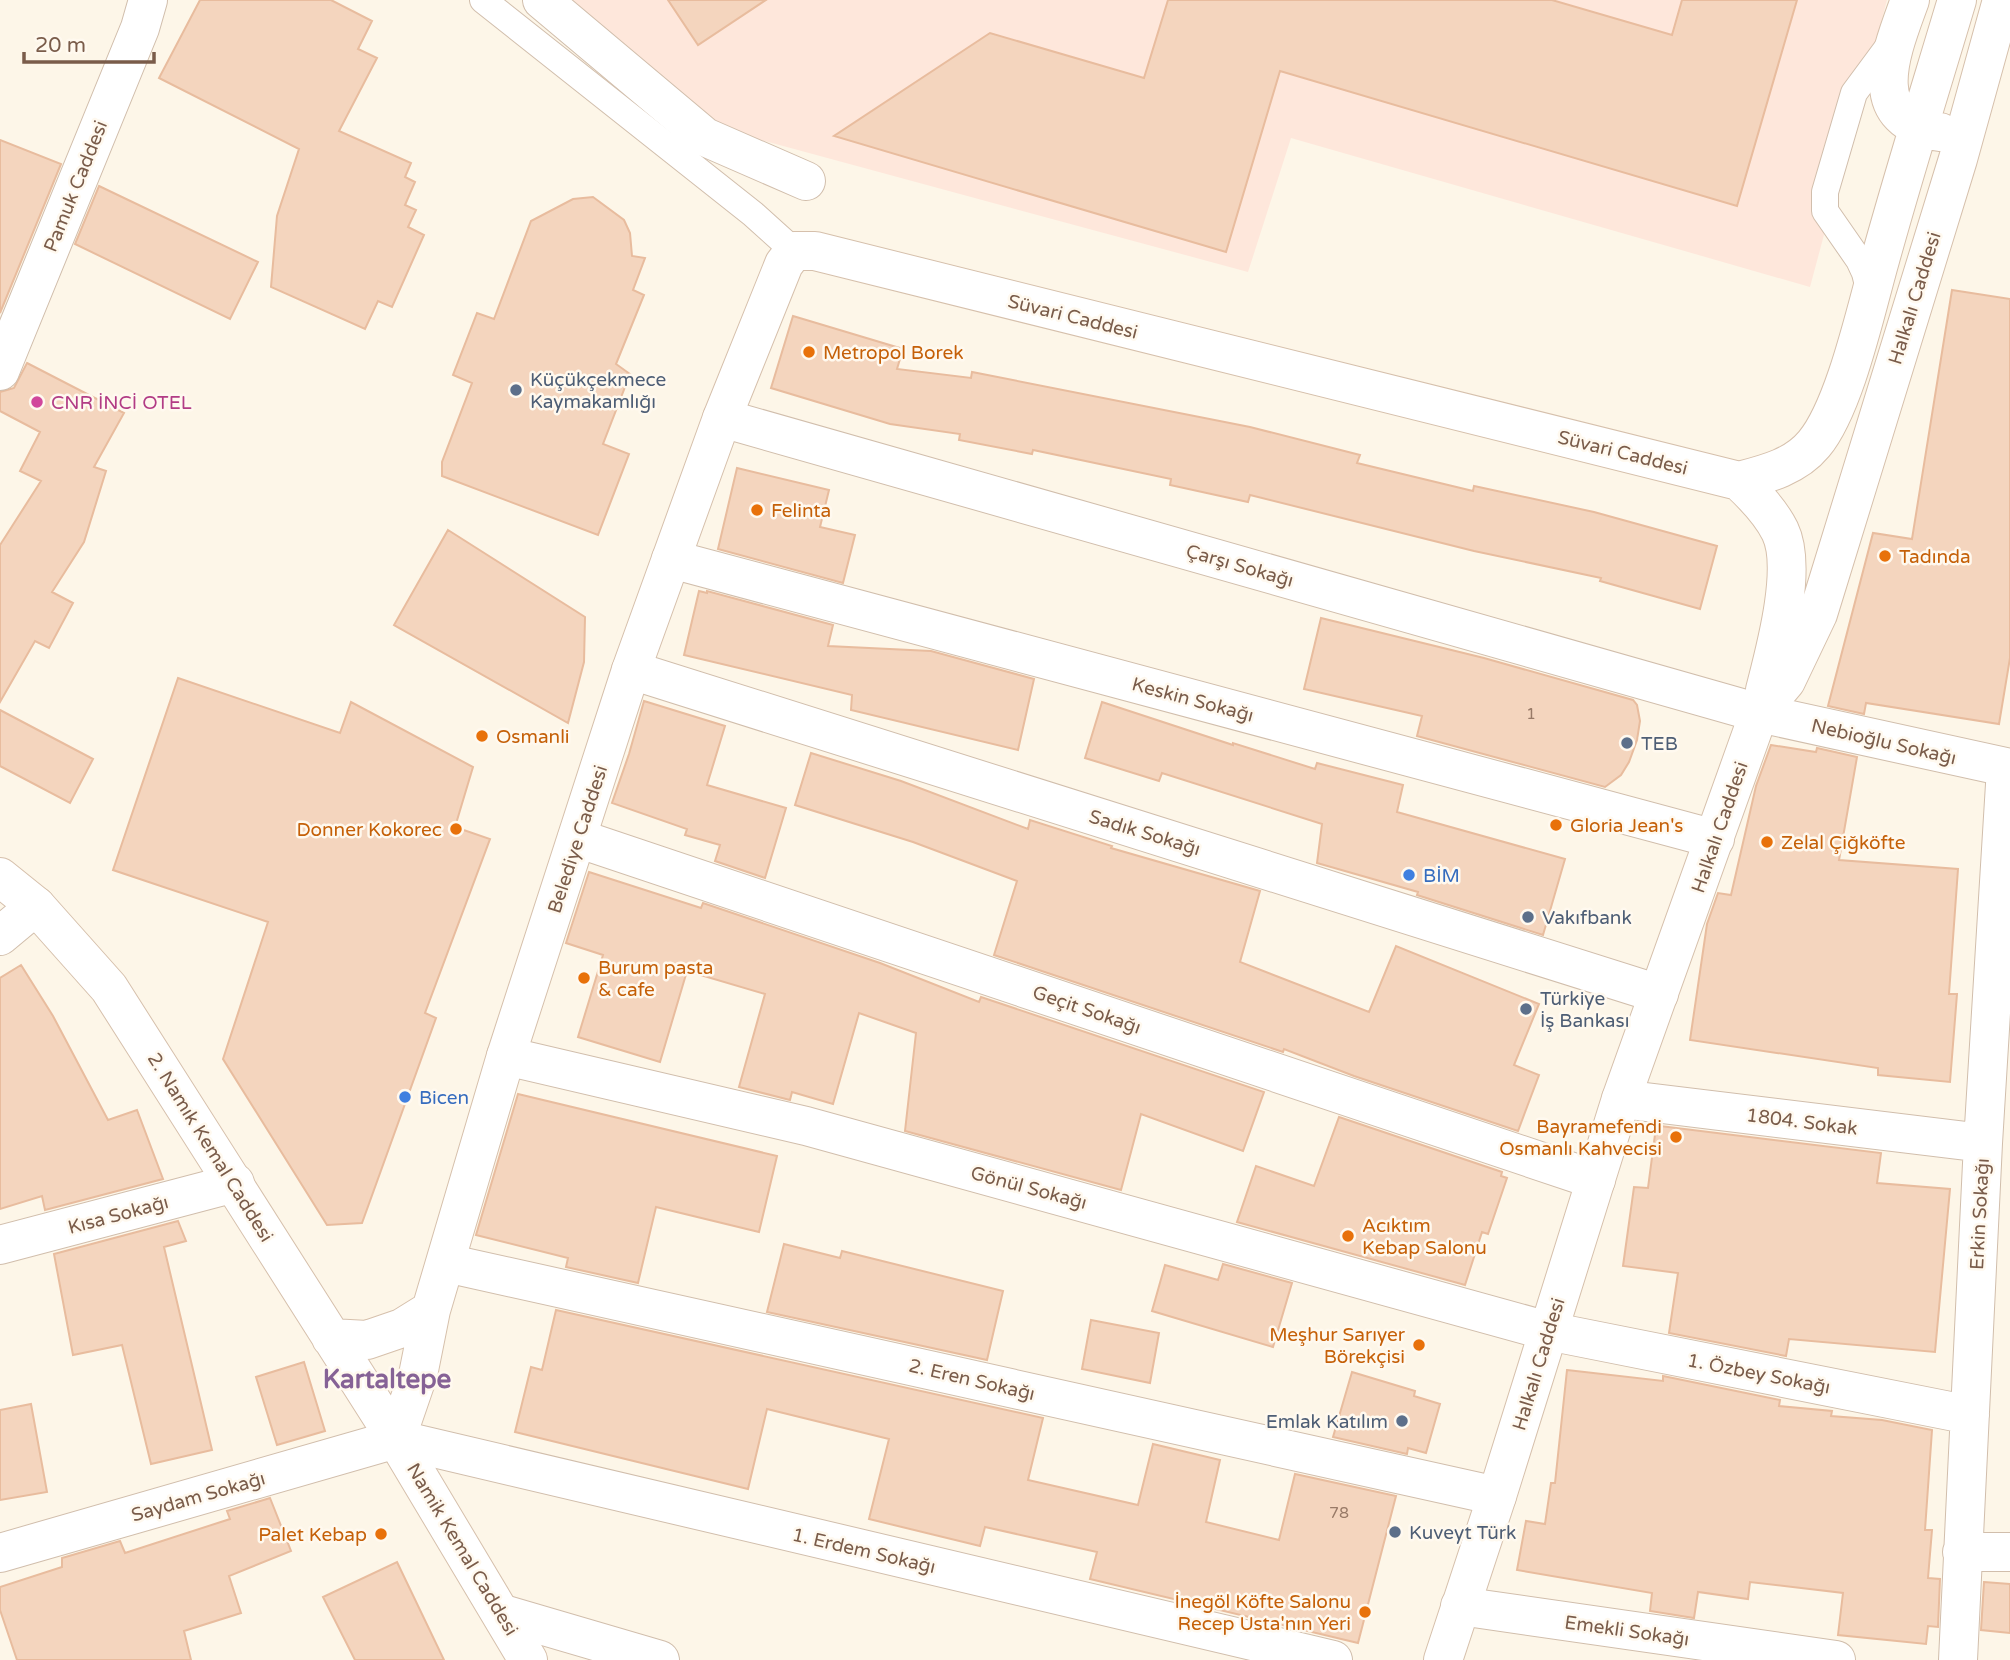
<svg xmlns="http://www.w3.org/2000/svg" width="2010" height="1660" viewBox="0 0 2010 1660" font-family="'Varela Round',sans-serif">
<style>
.commercial{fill:#fee7db}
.building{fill:#f4d5be;stroke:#e8bc9e;stroke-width:2}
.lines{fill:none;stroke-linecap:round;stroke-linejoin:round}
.service-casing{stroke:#d1beac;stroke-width:28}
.pedestrian-casing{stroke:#d1beac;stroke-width:40}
.minor-casing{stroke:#d1beac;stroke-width:40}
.secondary-casing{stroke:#d6c0ac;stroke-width:40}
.service{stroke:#fff;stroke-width:26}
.pedestrian{stroke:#fff;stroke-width:38}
.minor{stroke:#fff;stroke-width:38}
.secondary{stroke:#fff;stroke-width:38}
.food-dot{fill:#e8710a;stroke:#fff9ef;stroke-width:2.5}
.service-dot{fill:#5c6f8a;stroke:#fff9ef;stroke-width:2.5}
.hotel-dot{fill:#d1479c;stroke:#fff9ef;stroke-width:2.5}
.shop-dot{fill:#3f7fe0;stroke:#fff9ef;stroke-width:2.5}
.labels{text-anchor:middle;stroke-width:5;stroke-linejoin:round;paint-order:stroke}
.number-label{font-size:16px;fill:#987a67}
.street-label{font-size:19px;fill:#7a5c4a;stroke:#fff9ef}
.food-label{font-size:19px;fill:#c56008;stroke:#fff9ef;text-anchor:start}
.service-label{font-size:19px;fill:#4e5e75;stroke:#fff9ef;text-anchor:start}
.hotel-label{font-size:19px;fill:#b23c85;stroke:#fff9ef;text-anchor:start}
.shop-label{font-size:19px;fill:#366cbe;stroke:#fff9ef;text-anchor:start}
.district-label{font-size:26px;font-weight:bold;fill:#866296;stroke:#fff9ef}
</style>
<rect width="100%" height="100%" fill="#fdf6e8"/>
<!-- commercial -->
<path class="commercial" d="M550 0H1887L1810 287 1291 138 1248 272 698 123Z"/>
<!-- building -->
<path class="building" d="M200 0H331L372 21 358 49 377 58 339 131 411 163 405 177 415 182 405 205 416 210 408 227 424 235 392 307 378 301 365 329 271 287 277 216 299 149 159 78Z
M668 0H766L698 45Z
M1168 0H1552L1672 35 1682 0H1797L1737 206 1280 71 1226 252 834 136 990 33 1144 78Z
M0 140 61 164 0 313Z
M99 186 258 262 230 319 75 244Z
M593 197 624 220 630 233 632 256 645 258 633 290 644 295 616 364 630 374 603 444 629 454 598 535 442 476V462L472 383 453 375 477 313 494 319 531 221 573 199Z
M1952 290 2010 299V658L1999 724 1866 703 1864 714 1828 706 1873 533 1912 539Z
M793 316 903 349 897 369 971 378 972 372 1250 427 1360 455 1357 463 1473 491 1474 486 1594 512 1717 546 1700 609 1600 581 1601 578 1474 551 1250 495 1248 502 1170 485 1171 479 1033 450 1032 454 959 440 960 434 890 424 771 388Z
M27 363 124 413 94 467 106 471 84 542 52 592 73 603 49 648 35 641 0 702V545L41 481 20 471 40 432 0 411V392L14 388Z
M737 468 829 490 820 527 855 535 843 583 718 549Z
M448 530 585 617 584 662 568 723 394 625Z
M699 591 707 593V591L833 625 828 646 931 651 1034 679 1018 750 851 710 852 695 684 655Z
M1321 618 1484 658 1633 700 1637 705 1640 721 1637 740 1629 762 1621 775 1605 787 1417 736 1422 716 1304 689Z
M178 678 340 733 351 702 473 767 455 827 490 839 425 1013 436 1018 362 1223 327 1225 223 1059 268 922 113 870Z
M644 701 725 726 707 785 786 808 765 878 715 861 720 845 685 835 687 829 612 803 629 754Z
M1102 702 1233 745V743L1315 769 1317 763 1403 785 1397 812 1565 859 1543 935 1417 895 1418 892 1317 863 1322 824 1162 773 1159 781 1085 758Z
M0 710 93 759 70 803 0 766Z
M1771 745 1816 752 1817 748 1857 757 1839 860 1958 869 1949 994H1957L1950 1082 1878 1075V1068L1690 1040 1707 924 1718 893 1731 895 1756 786Z
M811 753 901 781 1028 829 1030 820 1112 846 1111 848 1260 891 1240 962 1369 1012 1396 946 1539 1004 1514 1065 1539 1075 1518 1131 1354 1076 1284 1049 1283 1052 994 955 1017 881 913 842 795 805Z
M589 872 701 908 703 903 880 963 979 1002 981 997 1264 1092 1243 1151 1141 1114 1121 1190 905 1131 916 1033 859 1013 833 1104 792 1092 790 1100 739 1087 765 994 687 971 660 1062 578 1037 603 955 566 943Z
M21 965 53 1016 108 1120 137 1110 163 1179 45 1210 42 1196 0 1209V978Z
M518 1094 777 1156 759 1232 656 1207 638 1283 566 1267 568 1258 476 1235Z
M1339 1117 1502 1172 1501 1176 1507 1178 1488 1234 1482 1232 1465 1285 1237 1222 1256 1166 1314 1186Z
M1660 1126 1881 1153 1877 1183 1950 1189 1935 1352 1789 1339 1786 1356 1669 1333 1678 1273 1623 1266 1634 1187 1648 1188 1656 1127Z
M178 1221 186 1241 164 1247 212 1450 151 1464 122 1345 73 1355 54 1254Z
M784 1244 840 1258 842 1251 1003 1291 987 1360 767 1312Z
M1223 1264 1292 1283 1273 1347 1152 1311 1165 1265 1218 1280Z
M556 1310 1043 1418 1028 1480 1138 1505 1153 1444 1220 1460 1206 1522 1279 1540 1295 1474 1396 1496 1358 1643 1090 1579 1097 1552 985 1527 980 1546 869 1519 889 1439 767 1409 748 1489 515 1432 531 1367 542 1370Z
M1091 1320 1159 1333 1150 1383 1082 1369Z
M304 1362 325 1431 277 1445 256 1377Z
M1567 1370 1663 1381V1376L1780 1400 1779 1406 1832 1411 1831 1416 1882 1420 1932 1430 1925 1530H1932L1928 1578 1940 1579 1938 1627 1928 1626 1926 1644 1838 1635 1843 1593 1750 1582 1748 1599 1698 1592 1694 1618 1650 1611 1652 1593 1517 1570 1526 1521 1545 1524 1551 1483H1555Z
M1352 1372 1415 1391 1414 1396 1440 1404 1426 1453 1408 1448 1407 1454 1333 1437Z
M31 1404 47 1492 0 1500V1410Z
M270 1498 291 1551 229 1576 241 1613 184 1631 191 1660H17L0 1610V1587L62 1567V1558L120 1541 125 1553 230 1519 227 1511Z
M397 1562 444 1660H355L323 1597Z
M1984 1582 2010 1584V1633L1981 1630Z"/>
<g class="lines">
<defs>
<path id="service" d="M483 0 753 214 794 251
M1870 293 1865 273 1859 260 1825 211V192L1854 93 1891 43"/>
<path id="pedestrian" d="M542 0 705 137 806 181"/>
<path id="minor" d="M0 371 140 28 148 0
M722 418 1759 713 2010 768
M671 559 1715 839
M631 670 1659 994
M577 838 1596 1180
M0 936 36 906
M506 1056 806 1126 1548 1331 1970 1415
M1621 1099 1983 1143
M0 1245 235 1183
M446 1263 1497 1496
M1962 1552H2010
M0 1553 396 1439 1333 1660
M1460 1606 1836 1660
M503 1614 660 1660
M1958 1660 1983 1143 2006 768"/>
<path id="secondary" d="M1910 0C1892 50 1861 121 1940 132
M1739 481C1754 495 1770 511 1780 531 1798 568 1775 651 1765 690
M0 877 36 906 109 988 396 1439 528 1660
M331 1338 367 1340 402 1328 431 1310
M396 1439 418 1375 431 1310 506 1056 631 670 722 418 784 264 794 251H815L1739 481C1766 474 1795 467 1814 444 1845 407 1866 309 1880 260 1904 173 1931 87 1957 0
M1443 1660 1497 1496 1621 1099 1759 713 1786 681 1818 614 1958 159 2002 0"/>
</defs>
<!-- service casing -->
<use href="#service" class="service-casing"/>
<!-- pedestrian casing -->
<use href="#pedestrian" class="pedestrian-casing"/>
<!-- minor casing -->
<use href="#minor" class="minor-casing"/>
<!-- secondary casing -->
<use href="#secondary" class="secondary-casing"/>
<!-- service -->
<use href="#service" class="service"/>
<!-- pedestrian -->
<use href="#pedestrian" class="pedestrian"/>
<!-- minor -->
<use href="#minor" class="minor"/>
<!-- secondary -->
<use href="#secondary" class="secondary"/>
</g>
<!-- markers -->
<g class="food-dot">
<circle cx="809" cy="352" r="7"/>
<circle cx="757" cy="510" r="7"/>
<circle cx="1885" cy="556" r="7"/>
<circle cx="482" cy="736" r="7"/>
<circle cx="1556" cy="825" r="7"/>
<circle cx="456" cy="829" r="7"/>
<circle cx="1767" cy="842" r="7"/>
<circle cx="584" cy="978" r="7"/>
<circle cx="1676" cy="1137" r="7"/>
<circle cx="1348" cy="1236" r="7"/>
<circle cx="1419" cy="1345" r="7"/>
<circle cx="381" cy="1534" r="7"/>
<circle cx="1365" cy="1612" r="7"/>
</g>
<g class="service-dot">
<circle cx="516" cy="390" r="7"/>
<circle cx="1627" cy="743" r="7"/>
<circle cx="1528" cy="917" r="7"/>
<circle cx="1526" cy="1009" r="7"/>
<circle cx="1402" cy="1421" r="7"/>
<circle cx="1395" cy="1532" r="7"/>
</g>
<circle class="hotel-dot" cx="37" cy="402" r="7"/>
<g class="shop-dot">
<circle cx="1409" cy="875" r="7"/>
<circle cx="405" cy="1097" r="7"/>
</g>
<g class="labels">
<!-- number labels -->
<g class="number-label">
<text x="1531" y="719">1</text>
<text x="1339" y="1518">78</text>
</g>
<!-- street labels -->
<g class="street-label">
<text transform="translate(75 186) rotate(-68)" y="7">Pamuk Caddesi</text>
<text transform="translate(1914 298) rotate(-73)" y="7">Halkalı Caddesi</text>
<text transform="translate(1073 316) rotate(14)" y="7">Süvari Caddesi</text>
<text transform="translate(1623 452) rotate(14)" y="7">Süvari Caddesi</text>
<text transform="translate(1240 565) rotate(16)" y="7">Çarşı Sokağı</text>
<text transform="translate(1193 699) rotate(15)" y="7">Keskin Sokağı</text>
<text transform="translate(1884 741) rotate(13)" y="7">Nebioğlu Sokağı</text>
<text transform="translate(1719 827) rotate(-71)" y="7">Halkalı Caddesi</text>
<text transform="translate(1145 832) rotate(17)" y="7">Sadık Sokağı</text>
<text transform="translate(577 839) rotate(-72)" y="7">Belediye Caddesi</text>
<text transform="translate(1087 1009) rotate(19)" y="7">Geçit Sokağı</text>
<text transform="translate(1802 1121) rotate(7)" y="7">1804. Sokak</text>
<text transform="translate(211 1147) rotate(58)" y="7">2. Namık Kemal Caddesi</text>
<text transform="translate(1029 1187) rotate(15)" y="7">Gönül Sokağı</text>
<text transform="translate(118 1214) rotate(-15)" y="7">Kısa Sokağı</text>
<text transform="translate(1979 1214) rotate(-87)" y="7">Erkin Sokağı</text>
<text transform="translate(1538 1364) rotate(-73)" y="7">Halkalı Caddesi</text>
<text transform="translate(1759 1373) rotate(11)" y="7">1. Özbey Sokağı</text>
<text transform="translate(972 1379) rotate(13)" y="7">2. Eren Sokağı</text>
<text transform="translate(198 1496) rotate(-16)" y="7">Saydam Sokağı</text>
<text transform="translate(463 1549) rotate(59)" y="7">Namik Kemal Caddesi</text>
<text transform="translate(864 1550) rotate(13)" y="7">1. Erdem Sokağı</text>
<text transform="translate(1627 1630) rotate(8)" y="7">Emekli Sokağı</text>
</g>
<!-- food labels -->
<g class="food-label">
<text x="823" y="359">Metropol Borek</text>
<text x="771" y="517">Felinta</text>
<text x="1899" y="563">Tadında</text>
<text x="496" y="743">Osmanli</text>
<text x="1570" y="832">Gloria Jean's</text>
<text x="442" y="836" text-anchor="end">Donner Kokorec</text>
<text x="1781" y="849">Zelal Çiğköfte</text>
<text x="598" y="974">Burum pasta<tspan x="598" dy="22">&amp; cafe</tspan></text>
<text x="1662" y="1133" text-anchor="end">Bayramefendi<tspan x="1662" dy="22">Osmanlı Kahvecisi</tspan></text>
<text x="1362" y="1232">Acıktım<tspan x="1362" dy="22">Kebap Salonu</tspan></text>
<text x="1405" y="1341" text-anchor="end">Meşhur Sarıyer<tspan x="1405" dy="22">Börekçisi</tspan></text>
<text x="367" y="1541" text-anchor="end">Palet Kebap</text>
<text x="1351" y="1608" text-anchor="end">İnegöl Köfte Salonu<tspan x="1351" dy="22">Recep Usta'nın Yeri</tspan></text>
</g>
<!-- service labels -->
<g class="service-label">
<text x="530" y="386">Küçükçekmece<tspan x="530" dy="22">Kaymakamlığı</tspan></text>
<text x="1641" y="750">TEB</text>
<text x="1542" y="924">Vakıfbank</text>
<text x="1540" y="1005">Türkiye<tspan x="1540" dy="22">İş Bankası</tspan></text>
<text x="1388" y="1428" text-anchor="end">Emlak Katılım</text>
<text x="1409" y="1539">Kuveyt Türk</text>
</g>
<!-- hotel labels -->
<g class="hotel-label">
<text x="51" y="409">CNR İNCİ OTEL</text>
</g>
<!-- shop labels -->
<g class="shop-label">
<text x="1423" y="882">BİM</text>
<text x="419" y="1104">Bicen</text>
</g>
<!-- district labels -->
<g class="district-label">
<text x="387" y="1388">Kartaltepe</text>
</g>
</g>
<!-- scale -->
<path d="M24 52v10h130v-10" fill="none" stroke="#7a5c4a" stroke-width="3.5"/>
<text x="35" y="52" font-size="21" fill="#7a5c4a" stroke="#fff9ef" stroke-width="5" paint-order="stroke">20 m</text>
</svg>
